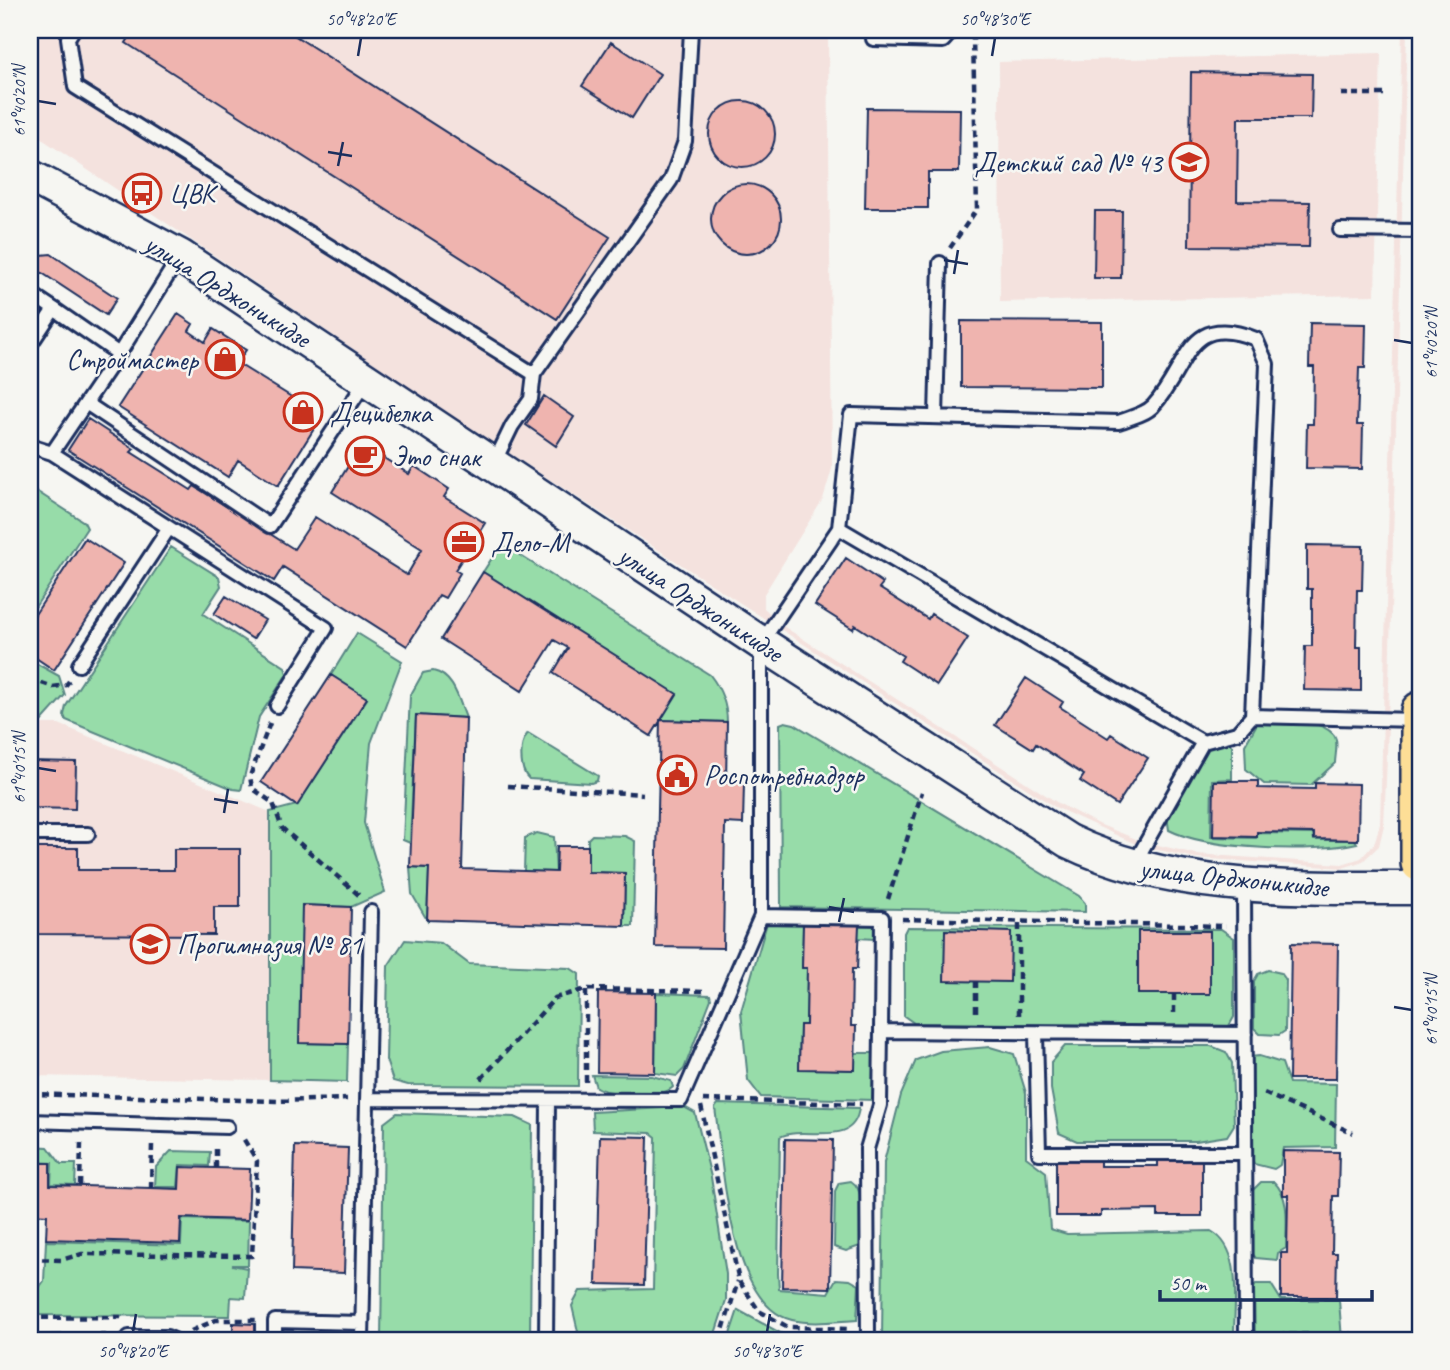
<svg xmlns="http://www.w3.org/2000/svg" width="1450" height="1370" viewBox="0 0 1450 1370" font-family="Caveat,sans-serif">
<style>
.built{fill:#f4e2de}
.green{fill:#97dca9;stroke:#598684;stroke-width:2}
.building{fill:#efb4af;stroke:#1b2f5e;stroke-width:2}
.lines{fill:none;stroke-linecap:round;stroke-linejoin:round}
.lane-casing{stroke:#1b2f5e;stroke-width:18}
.secondary-casing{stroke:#1b2f5e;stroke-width:37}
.primary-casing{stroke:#1b2f5e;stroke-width:42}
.path{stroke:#1b2f5e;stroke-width:4.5;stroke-dasharray:7 5;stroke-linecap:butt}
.lane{stroke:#f6f6f2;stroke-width:12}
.secondary{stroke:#f6f6f2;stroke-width:32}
.primary{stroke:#fdde96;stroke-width:37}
.ticks{fill:none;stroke:#1b2f5e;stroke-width:2.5}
.labels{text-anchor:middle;stroke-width:5;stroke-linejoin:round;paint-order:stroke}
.poi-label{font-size:28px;fill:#1b2f5e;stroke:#f6f6f2;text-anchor:start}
.street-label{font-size:28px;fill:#1b2f5e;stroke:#f6f6f2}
.neatline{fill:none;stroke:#1b2f5e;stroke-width:2.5}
.ticks-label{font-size:18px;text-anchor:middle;fill:#1b2f5e}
</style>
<rect width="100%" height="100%" fill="#f6f6f2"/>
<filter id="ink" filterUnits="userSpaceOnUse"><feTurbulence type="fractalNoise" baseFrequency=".0143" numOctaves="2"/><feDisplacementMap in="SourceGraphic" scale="14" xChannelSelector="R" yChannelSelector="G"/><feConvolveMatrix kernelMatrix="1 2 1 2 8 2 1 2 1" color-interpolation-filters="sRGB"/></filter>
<g filter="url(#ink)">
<!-- built -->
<path class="built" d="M30 30H828L832 469 823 499 764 594V608L783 626 1058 803 1096 823 1141 841 1196 854 1342 864 1361 858 1374 844 1380 824 1402 30H1407L1387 758 1384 825 1379 846 1363 861 1343 868 1195 858 1140 846 1055 807 461 422 30 131Z
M1381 53 1375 295 1000 302 999 62Z
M30 724H59L270 812V1080L30 1076Z"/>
<!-- green -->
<path class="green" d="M30 487 84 522 87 528 30 615Z
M505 546 710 675C721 689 727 704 727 722L660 720 676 694 483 572 494 555Z
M171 547 219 577 221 586 203 614 285 667 287 674 259 717 241 790 233 789 66 720 64 715 66 706Z
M357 633 402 661 371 743 364 823 385 892 351 907 303 905 300 1043 348 1044 347 1082 270 1080V812L297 805 367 699 331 675Z
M30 660 59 676 65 695 39 724H30Z
M433 671C454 675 459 701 466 718L416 715 410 843 403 840 410 696 423 673Z
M785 722 794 724 1079 896 1085 903V912L781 907 780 724Z
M1258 722C1279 723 1319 716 1334 735 1339 742 1335 755 1335 763L1311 785 1264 784 1246 769 1245 745Z
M528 733 598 776 597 781 591 783 529 779C519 770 519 743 528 733Z
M1227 742 1232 745V779L1212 780 1211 837 1256 838 1258 833 1313 834 1314 840H1355L1357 843C1315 853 1208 850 1169 830L1167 816 1206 749Z
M537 833 554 837 556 872 524 871 525 838Z
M592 835 625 836 635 841 633 926H624L625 873 588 872V839Z
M410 867 429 868 427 920 412 894Z
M773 919 874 921V939L858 938V925L803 924 802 967 807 968 806 1025H800L799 1068 854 1070 855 1053H873L874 1100 761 1097 748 1080 741 1011 767 923Z
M907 927 1221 929 1234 938V1017L1229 1026 914 1023 904 1016V933Z
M405 940 441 943 469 964 570 968 579 974 578 1086 408 1085 393 1081 386 1060 388 966Z
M1268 970 1281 973 1286 980 1285 1031 1279 1035 1260 1034 1254 1028V981L1258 974Z
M656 993 710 995 711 999 684 1069 677 1076 655 1073Z
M1065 1046H1211L1226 1052 1232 1063 1234 1125 1227 1136 1196 1141H1077L1059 1133 1051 1089V1062Z
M990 1047 1014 1054 1026 1093V1157L1046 1172 1050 1229 1067 1234 1211 1231C1245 1250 1233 1306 1234 1340H882L884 1162 901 1095 916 1060 941 1051Z
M1259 1056 1282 1063 1289 1083 1336 1084 1335 1147 1283 1148 1280 1165 1274 1169 1254 1164 1251 1155V1057Z
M592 1075 652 1076 671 1081 673 1087C662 1099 609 1095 596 1087Z
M718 1104 859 1108C854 1150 804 1124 780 1137L778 1274 779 1289 828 1293 836 1279 850 1280 859 1285 857 1320C837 1321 812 1325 792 1320 729 1305 723 1162 715 1108Z
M684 1107 695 1113 711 1177 726 1274V1300L713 1340H580L572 1306 580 1291 653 1289 656 1137 651 1133 593 1131 592 1112Z
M397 1113 515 1117 532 1125 530 1340H381L384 1123Z
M30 1146 48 1147 61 1164H76L75 1185 51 1184 52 1163 30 1162Z
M171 1151 210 1152 209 1166 180 1165 178 1187H155L156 1167Z
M851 1181C868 1191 860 1229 860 1246L846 1251 834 1247 835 1191 839 1183Z
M1261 1182H1274C1291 1198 1286 1226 1286 1248L1278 1253 1277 1260 1256 1258 1252 1253 1250 1193Z
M182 1219 249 1221 248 1265H232L247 1268 245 1298 231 1297 230 1316 30 1315V1289H38L44 1281 46 1241 181 1245Z
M1256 1284H1271L1281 1300H1339L1342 1340H1255L1254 1288Z
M738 1310 782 1334 852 1336 856 1340H728Z"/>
<!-- building -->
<path class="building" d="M134 30H286L610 237 557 319 126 43Z
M611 42 660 74 632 118 582 86Z
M1191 72 1312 74 1311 118H1238L1237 201 1310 202 1309 247 1189 246Z
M709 134a33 33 0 1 1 66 0a33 33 0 1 1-66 0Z
M867 108 960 109 959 172H928V208H865Z
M711 219a35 35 0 1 1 70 0a35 35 0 1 1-70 0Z
M1095 211H1122L1121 278H1094Z
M51 254 117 298 106 315 30 265V256Z
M178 314 193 324 189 331 205 342 213 329 246 350 237 363 322 416 278 486 238 460 228 477 118 407Z
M961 321 1102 322V388L961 387Z
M1310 323 1366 324 1365 368H1359L1357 425H1363L1362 469 1306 468 1307 424H1313L1314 367H1309Z
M544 396 574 417 556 446 526 425Z
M88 419 134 449 131 452 191 490 194 486 294 549 315 517 407 575 422 549 332 492 362 444 409 474 414 466 449 489 444 497 485 523 455 570 460 573 445 598 439 595 407 646 283 567 274 581 68 450Z
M85 538 124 563 54 670 30 654V622Z
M1307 545 1363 546 1362 590H1357L1356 647H1361V691L1304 690 1305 646H1312V589H1307Z
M846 558 883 583 879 588 928 619 931 614 968 638 937 685 900 661 903 656 855 625 853 629 815 605Z
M483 572 677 694 651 736 553 673 568 648 554 640 522 691 441 639Z
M226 596 265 620 253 639 214 614Z
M331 675 367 698 297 806 261 782Z
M1026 678 1063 702 1060 707 1108 738 1111 734 1148 758 1117 805 1080 781 1084 775 1036 744 1033 749 995 725Z
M416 715 466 718 462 869 556 872 557 846H588V872L625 873 624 926 427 920 429 868 410 867Z
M660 720 727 722 726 783H744L743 824 725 823 723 948 655 947Z
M30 761 76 762 75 809 30 808Z
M1214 781H1258V788L1315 789V783L1359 784 1358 840 1314 839V833L1257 832V837L1213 836Z
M30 848H78V870H174V849H240V907H214V935L36 934V907L30 906Z
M302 905 351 907 348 1044 299 1043Z
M803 924 859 925 857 969H852L851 1026H856L855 1070 799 1069 800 1025H806L807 968H802Z
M945 930 1011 932 1010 982 944 981Z
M1138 931H1210V994H1138Z
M1291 943 1338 944 1336 1079H1289Z
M598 992 656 993 655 1073 597 1072Z
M600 1136 648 1137 644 1285 596 1284Z
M785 1139 833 1140 830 1288 782 1287Z
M295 1146 348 1148 344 1273 292 1271Z
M1283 1151 1339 1152 1338 1196H1333L1332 1253H1337L1336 1297H1281V1253H1287L1288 1195H1283Z
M1056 1160H1100V1166H1158V1160H1202V1216H1158V1210L1101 1211V1216H1056Z
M30 1163H50V1185L151 1188 179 1189 180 1167 250 1169 248 1220 181 1218 180 1243 46 1239 47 1215 30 1214Z
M233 1323 255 1324V1340H233Z
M105 1334V1340H30V1335Z"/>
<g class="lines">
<defs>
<path id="lane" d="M73 30 68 38 75 87 534 374
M873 39 943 41 953 30
M1340 230 1420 231
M30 293 54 309
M30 345 54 309 119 354 52 453
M119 354 180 256
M86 403 270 526 366 381
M936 417 940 263
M30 446 52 453 326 628 277 706
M494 463 512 426 531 399 534 374 671 180 685 141 691 30
M79 665 169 528
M1252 716 1416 720
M30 834H88
M1134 864 1203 742
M1244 883 1246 1340
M761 916 882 918 881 1031 1245 1034
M1036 1033 1039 1153H1245
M367 1099 681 1100 761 916V643L839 528 851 415 1119 422C1129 418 1146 414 1153 406 1190 366 1185 311 1256 339L1267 364 1252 716 1237 733 1203 742 839 528
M30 1121 227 1127
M129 1340V1337H167L174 1340
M275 1340V1321L362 1323
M362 1340 371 912
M546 1340 548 1101
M868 1340 867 1149 880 1105 881 1031"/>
<path id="secondary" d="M30 176 180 256 761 643 1068 841C1175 893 1304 888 1420 888"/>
<path id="primary" d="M1420 711V863"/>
</defs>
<!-- lane casing -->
<use href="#lane" class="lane-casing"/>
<!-- secondary casing -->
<use href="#secondary" class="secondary-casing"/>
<!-- primary casing -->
<use href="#primary" class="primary-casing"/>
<!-- path -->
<path class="path" d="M1341 94H1385
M950 248 977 209 973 38
M30 679 53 687 66 685 69 681
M270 723 250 776 252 788 273 803 282 828 361 897
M508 786 643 794
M888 899 922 792
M902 919 1226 926
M1174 994V1014
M976 1012V981
M1019 1015V921
M481 1079 555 998 586 989 708 991
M586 1082V989
M1264 1093 1353 1133
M30 1094 277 1101 347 1099
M703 1100 862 1104
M701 1106 739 1281 759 1311 788 1327 850 1329
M216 1168V1144
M80 1186 81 1142
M151 1188 152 1144
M30 1259 61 1260 82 1254 252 1256 257 1161 243 1138
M30 1318 122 1317
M191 1331 216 1320H257
M1265 1335 1352 1334
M720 1340 738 1281"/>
<!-- lane -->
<use href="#lane" class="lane"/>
<!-- secondary -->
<use href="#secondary" class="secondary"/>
<!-- primary -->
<use href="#primary" class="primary"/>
</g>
</g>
<!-- ticks -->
<path class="ticks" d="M358 56 361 38M992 56 995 38M38 101 56 104M328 152 352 156M338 166 343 142M944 260 968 264M954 274 958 250M1394 340 1412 343M38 768 56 771M214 799 238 803M224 813 228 789M829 907 854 912M839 922 844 898M1394 1007 1412 1010M133 1332 136 1314M767 1332 770 1314"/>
<!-- icons -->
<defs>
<symbol id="school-ring" viewBox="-11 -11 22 22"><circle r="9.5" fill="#f6f6f2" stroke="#c8321e" stroke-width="1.5"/><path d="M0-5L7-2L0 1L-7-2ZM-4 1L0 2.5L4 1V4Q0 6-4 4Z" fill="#c8321e"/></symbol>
<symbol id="bus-ring" viewBox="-11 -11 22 22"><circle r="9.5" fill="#f6f6f2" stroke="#c8321e" stroke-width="1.5"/><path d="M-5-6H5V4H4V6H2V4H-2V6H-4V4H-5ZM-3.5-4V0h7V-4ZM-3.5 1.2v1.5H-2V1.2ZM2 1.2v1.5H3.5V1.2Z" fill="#c8321e"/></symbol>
<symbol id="shop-ring" viewBox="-11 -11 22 22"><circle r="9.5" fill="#f6f6f2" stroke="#c8321e" stroke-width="1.5"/><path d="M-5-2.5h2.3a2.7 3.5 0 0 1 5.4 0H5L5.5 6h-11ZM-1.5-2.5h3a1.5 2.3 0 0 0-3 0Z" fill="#c8321e"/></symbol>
<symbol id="cafe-ring" viewBox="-11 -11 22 22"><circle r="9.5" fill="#f6f6f2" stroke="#c8321e" stroke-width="1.5"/><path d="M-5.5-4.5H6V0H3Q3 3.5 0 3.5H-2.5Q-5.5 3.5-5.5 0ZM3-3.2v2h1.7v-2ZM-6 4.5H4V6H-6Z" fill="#c8321e"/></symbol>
<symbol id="office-ring" viewBox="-11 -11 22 22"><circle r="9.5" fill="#f6f6f2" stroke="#c8321e" stroke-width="1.5"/><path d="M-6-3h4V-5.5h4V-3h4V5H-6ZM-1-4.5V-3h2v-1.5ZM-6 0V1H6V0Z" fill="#c8321e"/></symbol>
<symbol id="civic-ring" viewBox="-11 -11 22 22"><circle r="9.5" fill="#f6f6f2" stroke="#c8321e" stroke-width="1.5"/><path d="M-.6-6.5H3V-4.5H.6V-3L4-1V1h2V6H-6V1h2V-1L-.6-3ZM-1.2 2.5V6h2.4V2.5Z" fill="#c8321e"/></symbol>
</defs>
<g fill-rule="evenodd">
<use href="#school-ring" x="1167" y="140" width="44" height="44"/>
<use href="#bus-ring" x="120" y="171" width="44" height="44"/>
<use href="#shop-ring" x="203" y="337" width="44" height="44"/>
<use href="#shop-ring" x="281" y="390" width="44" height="44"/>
<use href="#cafe-ring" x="343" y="434" width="44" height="44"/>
<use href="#office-ring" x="442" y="520" width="44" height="44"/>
<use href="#civic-ring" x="655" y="753" width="44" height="44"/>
<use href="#school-ring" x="128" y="922" width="44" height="44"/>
</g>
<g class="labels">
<!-- poi labels -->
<g class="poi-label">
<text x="1162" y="172" text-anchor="end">Детский сад № 43</text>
<text x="169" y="203">ЦВК</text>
<text x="198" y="369" text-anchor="end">Строймастер</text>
<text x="330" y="422">Децибелка</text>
<text x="392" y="466">Это снак</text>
<text x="491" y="552">Дело-М</text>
<text x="704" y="785">Роспотребнадзор</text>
<text x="177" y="954">Прогимназия № 81</text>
</g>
<!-- street labels -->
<g class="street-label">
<text transform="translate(228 290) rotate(32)" y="10">улица Орджоникидзе</text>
<text transform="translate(701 603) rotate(33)" y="10">улица Орджоникидзе</text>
<text transform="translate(1234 877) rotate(6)" y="10">улица Орджоникидзе</text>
</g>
</g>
<!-- margin -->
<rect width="1450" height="1370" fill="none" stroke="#f6f6f2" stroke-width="77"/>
<!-- scale -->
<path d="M1160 1290v10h212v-10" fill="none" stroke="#1b2f5e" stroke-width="3.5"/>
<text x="1170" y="1290" font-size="21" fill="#1b2f5e" stroke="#f6f6f2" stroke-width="5" paint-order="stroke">50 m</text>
<rect x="38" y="38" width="1374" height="1294" class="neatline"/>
<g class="ticks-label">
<text x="361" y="25">50°48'20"E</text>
<text x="995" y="25">50°48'30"E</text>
<text transform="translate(19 101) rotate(-90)" y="6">61°40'20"N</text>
<text transform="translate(1431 343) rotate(-90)" y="6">61°40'20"N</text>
<text transform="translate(19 768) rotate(-90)" y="6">61°40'15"N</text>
<text transform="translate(1431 1010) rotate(-90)" y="6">61°40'15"N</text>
<text x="133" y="1357">50°48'20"E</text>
<text x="767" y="1357">50°48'30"E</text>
</g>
</svg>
